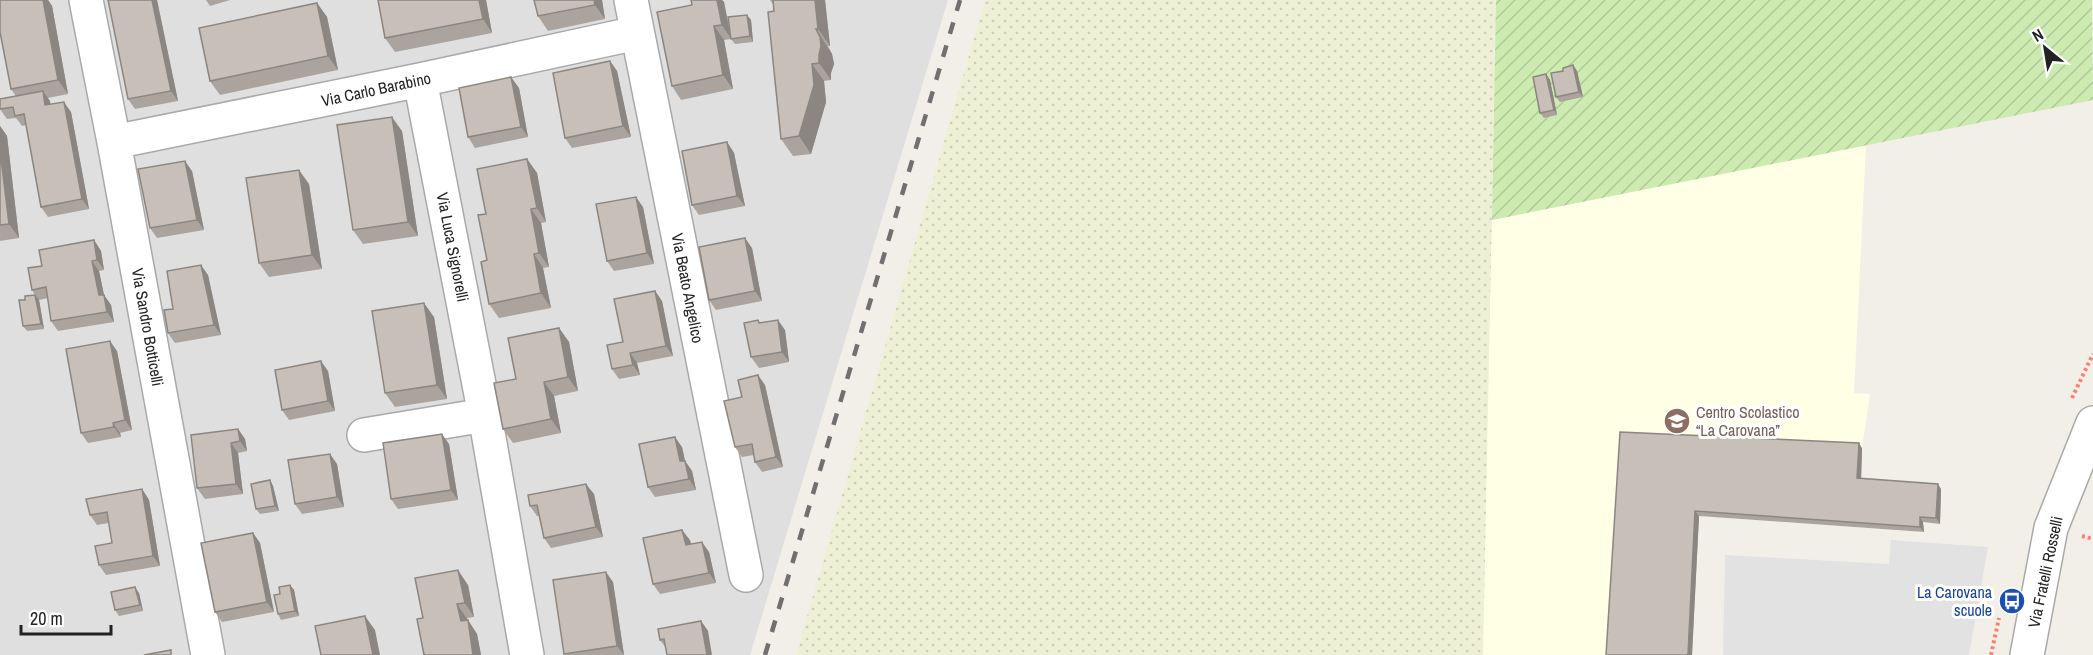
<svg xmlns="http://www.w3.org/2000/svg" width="2093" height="655" viewBox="0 0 2093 655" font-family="'Archivo Narrow',sans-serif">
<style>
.residential{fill:#e0dfdf}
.education{fill:#ffffe5}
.farmland{fill:url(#farmland-dots)}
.garden{fill:url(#garden-furrows)}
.parking{fill:#e2e2e2}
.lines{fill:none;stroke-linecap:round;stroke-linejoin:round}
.minor-casing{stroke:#a9a9a9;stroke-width:36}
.path{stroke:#fa8072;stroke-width:4;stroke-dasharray:3 3;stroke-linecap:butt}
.minor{stroke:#fff;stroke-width:33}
.rail{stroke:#707070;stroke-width:4.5;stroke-dasharray:12 12;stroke-linecap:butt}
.wall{fill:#aba49e}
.shaded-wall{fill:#8b8681}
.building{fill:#c7bfb8;stroke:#8b8681;stroke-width:1.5}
.labels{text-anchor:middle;stroke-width:6;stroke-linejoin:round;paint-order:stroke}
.street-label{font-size:16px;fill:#222;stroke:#fff}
.education-label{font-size:16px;fill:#785e54;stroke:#fff;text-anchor:start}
.transit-label{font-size:16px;fill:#164399;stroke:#fff;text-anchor:end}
</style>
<defs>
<pattern id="farmland-dots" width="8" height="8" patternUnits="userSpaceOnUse" patternTransform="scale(1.5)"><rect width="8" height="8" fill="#eef0d5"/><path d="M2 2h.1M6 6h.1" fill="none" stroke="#ccceb7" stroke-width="1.8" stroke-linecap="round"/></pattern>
<pattern id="garden-furrows" width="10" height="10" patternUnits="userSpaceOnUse" patternTransform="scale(1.5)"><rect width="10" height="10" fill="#cdebb0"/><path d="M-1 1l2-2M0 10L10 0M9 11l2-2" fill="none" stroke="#b0c997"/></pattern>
</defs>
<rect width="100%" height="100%" fill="#f2efe9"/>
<!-- residential -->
<path class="residential" d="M12 0H948L750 655H0V4Z"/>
<!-- education -->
<path class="education" d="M1866 145 1854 393 1870 394 1862 448 1861 483 1941 489 1940 524 1924 522V532L1699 516 1692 655H1482L1492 220Z"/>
<!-- farmland -->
<path class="farmland" d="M985 0H1496L1483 655H796Z"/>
<!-- garden -->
<path class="garden" d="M1496 0H2092L2093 100 1492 220Z"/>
<!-- parking -->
<path class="parking" d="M1891 540 1988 547 1969 655H1723L1725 555 1889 564Z"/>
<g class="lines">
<defs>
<path id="minor" d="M86 0 114 142 208 655
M631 0 746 575
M420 80 485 415 527 655
M114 142 420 80 637 33
M364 435 485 415
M2027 655 2051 528 2093 423"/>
</defs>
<!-- minor casing -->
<use href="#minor" class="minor-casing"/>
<!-- path -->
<path class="path" d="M2072 398 2093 354
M2082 536 2093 539
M1991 655 1999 618"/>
<!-- minor -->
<use href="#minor" class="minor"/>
<!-- rail -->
<path class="rail" d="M765 655 960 0"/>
</g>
<!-- wall -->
<path class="wall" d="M0 0H48L52 6 68 94 48 98 50 104 71 112 89 209 48 217 41 207 26 125 22 126 16 118 7 119 0 109 16 96 11 89Z
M108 0H157L178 101 135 109 128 99Z
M206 0H230L210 6Z
M378 0H486L492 33 395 52 385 38Z
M602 0 605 19 548 31 538 16Z
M691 0H722L724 2 730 32 747 15 751 20 753 42 735 44 731 39 724 40 733 89 681 100 672 86 692 5Z
M770 0H825L830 46H828L832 54 834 64 831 73V80L824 81 826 102 811 154 793 156 781 139 774 11 773 4Z
M317 3 327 17 338 70 220 95 210 81Z
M610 61 617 71 631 137 572 148 565 138Z
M1573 65 1577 71 1583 97 1560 102 1556 97 1563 71Z
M1546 74 1550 80 1557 115 1544 118 1540 113Z
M519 88 528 137 475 148 468 137Z
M0 126 7 136 19 238 0 241Z
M402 131 418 236 363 244 353 230Z
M727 142 734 153 745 206 699 215 692 205Z
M527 159 537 173 546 222 541 223 549 267 543 268 551 308 499 318 489 304 486 214Z
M192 171 204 230 157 238 150 228Z
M309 184 322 269 269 277 259 263Z
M643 207 654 264 614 271 607 261Z
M94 240 101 251 104 270 99 271 104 295 111 305 114 322 58 331 51 321 48 298 39 300 44 329 27 331 23 326 25 300 35 295 32 290Z
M752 248 762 301 716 310 709 300Z
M208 275 221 335 175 343 168 333 173 309Z
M655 291 662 301 673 356 637 363 640 375 619 379 612 369 623 342Z
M434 317 447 399 395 407 385 393Z
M760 323 785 330 789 362 759 368 751 357Z
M559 328 569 342 578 391 554 396 561 433 513 443 503 429 516 379Z
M117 351 132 430 120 433 121 437 88 443 81 433Z
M328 371 335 411 289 420 282 410Z
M765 385 783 467 762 472 755 462 754 455 742 457 735 447 742 397Z
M238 429 245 439 247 451 238 453 243 494 205 499 197 488Z
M1620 432 1862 448 1861 479 1941 489 1940 524 1923 522 1924 532 1699 516 1692 655H1606Z
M449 444 458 500 398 509 391 499Z
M682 447 685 461 692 471 696 490 655 497 648 487Z
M337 464 344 507 302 514 295 504Z
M270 480 273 486 279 511 260 514 256 509Z
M142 489 149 500 160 566 106 575 99 565 112 543 109 523 97 525 90 515Z
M594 494 603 537 551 548 544 538 539 516H537L530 506Z
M253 533 260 543 274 612 222 622 215 612Z
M690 540 691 544 709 552 716 583 660 594 653 584Z
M613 582 624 655H565L564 654Z
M290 585 294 590 299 616 281 620 278 614 280 594Z
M468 585 474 617 467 618 477 634 481 655H424L423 618Z
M139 593 143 611 119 616 115 610Z
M701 621 708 631 666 648 660 640Z"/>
<!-- shaded-wall -->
<path class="shaded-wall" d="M43 0H48L52 6 68 94 58 80Z
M152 0H157L178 101 171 91Z
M479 0H486L492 33 483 19Z
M594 0H602L605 19 595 5Z
M717 0H722L724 2 731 39 722 25Z
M815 0H825L830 46 818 29Z
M317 3 327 17 338 70 328 56Z
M747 15 751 20 753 42 750 36Z
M714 26 724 40 733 89 723 75Z
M816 29 832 54 834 64 831 73V80L819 63Z
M610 61 617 71 631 137 623 126Z
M812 64 824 81 826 102 811 154 799 136Z
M1573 65 1577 71 1583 97 1579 92Z
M1546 74 1550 80 1557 115 1554 110Z
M511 77 519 88 528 137 521 127Z
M43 91 50 101 52 115 45 105Z
M64 102 71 112 89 209 82 199Z
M392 117 402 131 418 236 408 222Z
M0 126 7 136 19 238 9 224 0 150Z
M727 142 734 153 745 206 737 196Z
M527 159 537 173 546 222 537 208Z
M185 161 192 171 204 230 197 220Z
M299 170 309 184 322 269 312 255Z
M636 197 643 207 654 264 647 253Z
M531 209 541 223 549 267 539 253Z
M745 238 752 248 762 301 755 291Z
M94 240 101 251 104 270 97 260Z
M534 254 543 268 551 308 541 293Z
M92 261 99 271 104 295 111 305 114 322 107 312 99 295Z
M201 265 208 275 221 335 214 325Z
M655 291 662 301 673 356 666 346Z
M35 295 39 300 44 329 41 324Z
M424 303 434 317 447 399 437 385Z
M778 320 785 330 789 362 782 352Z
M559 328 569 342 578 391 568 377Z
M110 341 117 351 132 430 125 420Z
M630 353 637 363 640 375 633 365Z
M321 361 328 371 335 411 328 401Z
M758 375 765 385 783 467 776 457Z
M544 382 554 396 561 433 551 419Z
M113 423 120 433 121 437 114 427Z
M238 429 245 439 247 451 240 441Z
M442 434 449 444 458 500 451 490Z
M675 437 682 447 685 461 692 471 696 490 689 479 680 461Z
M231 443 238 453 243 494 236 484Z
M1859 443 1862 448 1861 484 1857 478Z
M330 454 337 464 344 507 337 497Z
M270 480 273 486 279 511 275 506Z
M586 484 594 494 603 537 596 527Z
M1938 484 1941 489 1940 524 1936 518Z
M142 489 149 500 160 566 153 556Z
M1695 511 1699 516 1692 655H1688Z
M1920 517 1923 522 1924 532 1920 527Z
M682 530 690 540 693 555 686 545Z
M253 533 260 543 274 612 267 602Z
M702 542 709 552 716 583 709 573Z
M458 570 468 585 474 617 465 603Z
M606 572 613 582 624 655 617 646Z
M290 585 294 590 299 616 295 611Z
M135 587 139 593 143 611 140 605Z
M457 604 477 634 481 655H473L461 621Z
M365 616 375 630 380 655H373Z
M701 621 708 631 712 655H707Z"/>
<!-- building -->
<path class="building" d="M0 0H43L58 80 11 89 0 32Z
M108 0H152L171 91 128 99Z
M378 0H479L483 19 385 38Z
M534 0H594L595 5 538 16Z
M691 0H717L722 25 714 26 723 75 672 86 657 12 692 5Z
M773 0H815L818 29H816L820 37 821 46 819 55V63L812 64 814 85 799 136 781 139 768 12 774 11Z
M317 3 328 56 210 81 199 28Z
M747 15 750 36 731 39 728 17Z
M610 61 623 126 565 138 553 73Z
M1573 65 1579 92 1556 97 1551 73 1563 71V68Z
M1546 74 1554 110 1540 113 1533 77Z
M511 77 521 127 468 137 459 88Z
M43 91 45 105 64 102 82 199 41 207 24 114 15 116 13 107 0 109V99Z
M392 117 408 222 353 230 337 125Z
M727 142 737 196 692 205 682 151Z
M0 150 9 224 0 225Z
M527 159 537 208 531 209 539 253 534 254 541 293 489 304 481 262 487 260 478 215 486 214 477 169Z
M185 161 197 220 150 228 138 169Z
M299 170 312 255 259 263 246 178Z
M636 197 647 253 607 261 596 204Z
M745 238 755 291 709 300 699 247Z
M94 240 97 260 92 261 99 295H104L107 312 51 321 46 287 32 290 28 268 42 266 39 250Z
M201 265 214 325 168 333 164 310 173 309 167 271Z
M655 291 666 346 630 353 633 365 612 369 607 345 623 342 614 299Z
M35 295 41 324 23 326 19 300H25V296Z
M424 303 437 385 385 393 372 311Z
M758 320 759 323 778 320 782 352 751 357 744 323Z
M559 328 568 377 544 382 551 419 503 429 494 383 516 379 508 338Z
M110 341 125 420 113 423 114 427 81 433 66 349Z
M321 361 328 401 282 410 275 370Z
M758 375 776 457 755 462 752 444 735 447 724 401 742 397 738 380Z
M238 429 240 441 231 443 236 484 197 488 191 435Z
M1620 432 1859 443 1857 478 1938 484 1936 518 1920 517V527L1695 511 1688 655H1606Z
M442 434 451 490 391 499 383 443Z
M675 437 680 461H685L689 479 648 487 639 444Z
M330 454 337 497 295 504 288 460Z
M270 480 275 506 256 509 251 484Z
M586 484 596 527 544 538 537 505 530 506 528 495Z
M142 489 153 556 99 565 95 546 112 543 107 512 90 515 86 499Z
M682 530 686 545 702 542 709 573 653 584 643 538Z
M253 533 267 602 215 612 201 543Z
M458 570 465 603 457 604 461 621 468 620 473 655H424L417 619 423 618 415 578Z
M606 572 617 646 564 654 553 580Z
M290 585 295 611 278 614 274 595 280 594 279 587Z
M135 587 140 605 115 610 111 592Z
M365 616 373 655H321L315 626Z
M701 621 707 655H667L664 639 660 640 658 629Z
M171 650V655H144Z"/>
<!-- icons -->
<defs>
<symbol id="school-disc" viewBox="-11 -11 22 22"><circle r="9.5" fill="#8d6e63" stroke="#fff"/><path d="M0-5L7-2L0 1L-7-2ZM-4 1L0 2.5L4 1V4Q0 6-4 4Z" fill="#fff"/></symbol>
<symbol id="bus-disc" viewBox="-11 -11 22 22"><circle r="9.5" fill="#1a4fb4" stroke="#fff"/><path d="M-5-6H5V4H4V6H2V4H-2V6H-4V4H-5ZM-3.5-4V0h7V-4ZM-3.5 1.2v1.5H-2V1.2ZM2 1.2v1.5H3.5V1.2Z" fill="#fff"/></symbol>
</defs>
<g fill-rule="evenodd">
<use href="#school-disc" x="1662" y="406" width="30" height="30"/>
<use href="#bus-disc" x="1997" y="586" width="30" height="30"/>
</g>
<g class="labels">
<!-- street labels -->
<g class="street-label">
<text transform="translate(376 89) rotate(-12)" y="6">Via Carlo Barabino</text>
<text transform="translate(453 247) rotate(79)" y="6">Via Luca Signorelli</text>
<text transform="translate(688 288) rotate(79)" y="6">Via Beato Angelico</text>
<text transform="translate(148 327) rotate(80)" y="6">Via Sandro Botticelli</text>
<text transform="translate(2045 572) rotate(-78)" y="6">Via Fratelli Rosselli</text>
</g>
<!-- education labels -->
<g class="education-label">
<text x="1696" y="418">Centro Scolastico<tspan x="1696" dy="18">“La Carovana”</tspan></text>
</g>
<!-- transit labels -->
<g class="transit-label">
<text x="1992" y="598">La Carovana<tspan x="1992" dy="18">scuole</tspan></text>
</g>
</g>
<!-- north arrow -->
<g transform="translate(2045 48) rotate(330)" stroke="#ffffff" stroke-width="4.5" paint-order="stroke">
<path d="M0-4.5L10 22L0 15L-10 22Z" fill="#222222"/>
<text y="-9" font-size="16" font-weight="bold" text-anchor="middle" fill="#222222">N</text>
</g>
<!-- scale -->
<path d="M21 625v9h90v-9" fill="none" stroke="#222222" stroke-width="3"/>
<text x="30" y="625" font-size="18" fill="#222222" stroke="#ffffff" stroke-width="4.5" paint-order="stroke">20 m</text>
</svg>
